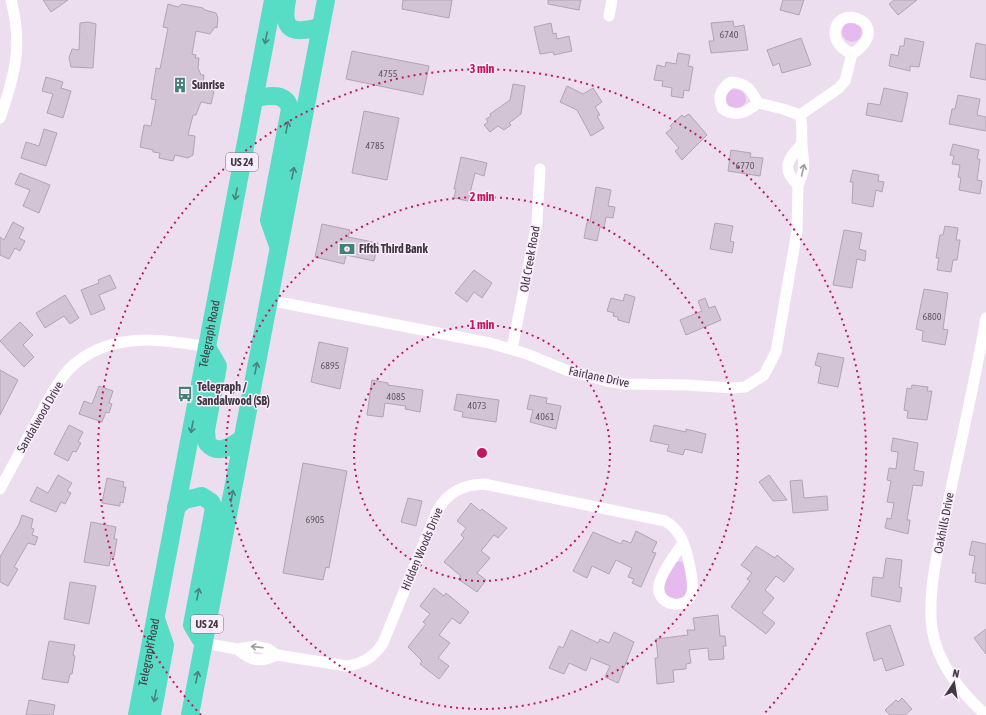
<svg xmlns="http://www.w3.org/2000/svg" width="986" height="715" viewBox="0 0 986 715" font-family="'Asap Condensed',sans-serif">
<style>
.green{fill:#e7baef}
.building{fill:#d2c4d5;stroke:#b2a4b4}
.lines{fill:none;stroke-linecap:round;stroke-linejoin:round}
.minor{stroke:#fff;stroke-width:11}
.trunk{stroke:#57dcc6;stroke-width:18}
.oneway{stroke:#4a827c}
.oneway2{stroke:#9f9ca0}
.ring{fill:none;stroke:#c2185b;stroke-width:2;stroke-dasharray:2 4}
.labels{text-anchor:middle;stroke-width:3;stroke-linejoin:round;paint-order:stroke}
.number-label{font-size:10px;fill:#645c65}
.shield{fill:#faebfd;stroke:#776e79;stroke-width:1}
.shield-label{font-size:11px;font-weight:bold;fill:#3f3940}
.poi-label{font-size:12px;font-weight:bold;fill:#3f3940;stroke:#faebfd;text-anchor:start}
.street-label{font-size:12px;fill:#3f3940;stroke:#faebfd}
.centre{fill:#c2185b;stroke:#faebfd;stroke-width:2}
.ring-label{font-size:12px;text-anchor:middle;font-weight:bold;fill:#c2185b;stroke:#faebfd;stroke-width:3;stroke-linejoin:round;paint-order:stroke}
</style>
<rect width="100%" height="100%" fill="#eddeef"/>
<!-- green -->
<path class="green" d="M842 32a10 10 0 1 1 20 0a10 10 0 1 1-20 0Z
M726 99a10 10 0 1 1 20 0a10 10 0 1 1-20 0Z
M679 561 683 562C688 571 690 588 684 597L678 600 666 596C661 583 669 574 676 563Z"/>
<!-- building -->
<path class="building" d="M43 0H68L51 12Z
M403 0H452L449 18 402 9Z
M548 0H581L579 10 548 4Z
M783 0H804L799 15 780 10Z
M894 0H917L898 15 889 4Z
M168 4 178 7 182 4 203 8 205 10 216 13 218 18 217 28 215 27 210 34 196 31 192 54 196 55 195 58H199L198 68 201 75H204L203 89 214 91 211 104 201 102 196 115H193L188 135 195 136 193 155 188 158 175 155 173 161 159 158 160 153 153 152V150L140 147 144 125 151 126 156 100 151 99 156 68 160 69 168 28 163 27Z
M733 21 734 27 744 25 748 50 711 53 709 41H714L711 23Z
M88 22 96 24 93 68 71 67 69 58 72 49 79 50 80 23Z
M551 23 553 34 556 33 557 39 569 36 572 51 554 55 553 52 540 54 534 27Z
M801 38 811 65 782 73 779 63 773 66 767 50Z
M905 38 924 42 919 67 910 66V71L889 66 891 54 898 56 900 46H904Z
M976 43 986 45V80L970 77Z
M352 51 429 66 423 95 346 79Z
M678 53 690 55 688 66 693 67 689 91 684 90 683 98 671 96 672 88 662 86 663 81 654 80 657 65 665 67 666 62 676 64Z
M46 77 63 82 61 88 71 91 63 118 47 113 53 94 42 91Z
M513 84 525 86 521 114 509 123 511 125 504 130 498 126 490 132 484 125 488 122 486 119 491 116 490 114 510 100Z
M567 86 583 94 593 88 602 102 595 107 600 115 597 116 604 128 591 136 577 110 560 102Z
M884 88 908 93 902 122 866 115 868 103 880 105Z
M958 95 980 99 977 115 986 117V131L949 124 952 109H955Z
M364 111 399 118 387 180 352 173Z
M689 114 707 135 682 160 675 151 679 148 666 133 672 128 670 126 682 115 684 117Z
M44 129 57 133 46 166 21 158 26 142 39 146Z
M953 144 979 150 977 159H980L977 180 982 181 980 194 959 190 961 178 958 177 960 165 952 164 954 156 950 155Z
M731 150 751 153 750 157 763 158 760 176 728 171Z
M461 157 487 163 484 176 475 173 468 201 454 198 456 189H454Z
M853 170 879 175 878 181 884 182 882 192 876 190 873 207 852 203 853 182H850Z
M20 173 50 185 39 213 23 206 30 190 15 184Z
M596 187 611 190 608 206 615 207 613 218 606 217 604 228 600 227 597 241 584 238 587 222H590Z
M13 222 24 228 19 238 25 241 20 251 15 248 9 259 0 255V237L4 240Z
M715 223 733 226 730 241 734 242 732 253 710 249Z
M322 224 350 230 348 237 378 243 374 261 346 255 344 264 315 257Z
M945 226 958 228 956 240H960L957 260H953L951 272 937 270 939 258H936L940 235H943Z
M844 230 862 233 859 249 866 251 865 261 857 259 852 288 833 285Z
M474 270 492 283 482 298 474 292 467 302 455 293Z
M110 275 116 288 99 295 105 309 91 315 81 290 99 283 98 280Z
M924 289 948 293 943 329 948 330 945 345 922 341 923 331 916 329Z
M625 294 635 297 629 323 618 320V317L613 316 614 313 607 311 611 298 623 301Z
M65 295 79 318 70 324 64 316 45 328 36 313Z
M705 298 709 308 715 306 721 320 686 335 680 320 702 311 698 301Z
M20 322 33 335 23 345 34 357 24 367 0 341Z
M319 342 348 348 340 389 311 382Z
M818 353 844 358 838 387 818 383 821 367 815 365Z
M0 370 18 380 0 415Z
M372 380 388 383V385L423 390 420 412 405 409 406 406 385 403 383 417 367 415Z
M912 385 928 387 927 391H932L927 420 907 418 908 411 904 410 907 388 911 389Z
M99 386 113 391 109 403 112 404 109 413 106 412 102 422 79 414 84 401 92 404Z
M457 394 499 400 496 422 462 417 463 412 454 410Z
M530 395 547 398 546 403 561 406 556 429 530 422 533 410 527 409Z
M69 425 83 432 78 442 81 443 76 452 73 451 68 461 54 454Z
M654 425 686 432V429L706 434 702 453 685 449 683 455 667 451 669 445 650 441Z
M893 438 918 443 914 470 924 472 922 486 913 485 907 520H910L908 534 885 528 887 518 891 519 894 503 887 502 891 481 887 480 889 468 896 469 898 452 891 451Z
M303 463 347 471 329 568 326 567 323 580 283 573Z
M58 475 72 483 67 491 71 493 65 504 61 502 56 512 30 501 37 487 48 493Z
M769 475 787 500 773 501 759 482Z
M107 478 124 482 123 487H126L123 503 120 502V506L102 503Z
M802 480 804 498 827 496 828 510 793 513 790 481Z
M408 498 422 501 416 526 401 522Z
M471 503 480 511 482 509 507 528 498 538 494 535 481 551 490 558 477 573 486 580 477 592 458 579 461 576 444 562 464 538 461 535 466 528 457 521Z
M22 515 33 519 31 528 34 529 32 535 38 537 35 545 28 543 14 567 18 569 8 586 0 582V557L19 524Z
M91 522 116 527 114 539H117L114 557 111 556 109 566 84 562Z
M636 531 657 542 652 552 656 553 641 587 632 583 634 579 628 577 632 568 616 560 609 574 592 566 587 578 573 571 593 532 621 544 623 540 631 543Z
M972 541 986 544V584L975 582 976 573H972L975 556 969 555Z
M756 546 775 558 777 555 794 569 784 582 776 576 765 590 774 598 762 613 775 623 766 634 731 607 750 581 747 579 752 573 741 565Z
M886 558 902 560 899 587 902 588 900 602 871 596 873 577 883 578Z
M70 582 96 586 89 624 64 619Z
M434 588 444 596 446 593 469 612 460 624 452 618 439 635 450 643 438 658 449 666 439 679 420 664 422 661 408 647 426 624 423 622 430 614 420 606Z
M718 615 720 636H725L726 646H723L724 659 709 660 708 648 689 650 691 663 686 664V669L673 670 674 682 657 684 655 658H658L656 639 688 635 687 630H695L693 618Z
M890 625 904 665 886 671 882 658 874 661 866 633Z
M986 629V654L974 638Z
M571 630 598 643 600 639 609 643 614 632 634 642 618 683 605 677 610 666 591 658 586 671 569 663 564 674 549 668 559 646 563 648Z
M49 641 75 645 73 655 75 656 72 674H70L68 683 42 679Z
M902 698 912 709 905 715H890L885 710 896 700 898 702Z
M29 700 55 705 53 715H26Z"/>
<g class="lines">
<!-- minor -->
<path class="minor" d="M609 16 612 0
M758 103C747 112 736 118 723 109 717 98 720 89 731 82 747 83 751 90 758 103L783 109 800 115
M800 115 839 88 845 81 852 54C896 25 837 0 835 33 835 43 844 50 852 54
M800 115C803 125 801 134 802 144 803 165 807 165 798 185 781 170 787 159 802 144
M0 118C15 75 23 45 11 0
M268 300 490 343 527 354 566 370 607 381 626 384 687 385 733 388 745 387 764 375 776 352 797 231 798 185
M986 318C975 382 960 445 947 508 939 544 927 592 932 629 937 662 961 693 986 715
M512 349 537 223 540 169
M0 489 49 398C57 385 65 371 77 362 115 332 163 339 207 347
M203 643 237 649 256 646 268 649 277 655C260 663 251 661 237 649
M277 655 347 666C364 663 374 657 383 643L437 511C448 492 462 485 484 484L665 521C680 530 684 542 688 558 690 568 694 582 692 592 688 612 655 606 659 585 661 573 676 553 683 543"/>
<!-- trunk -->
<g class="trunk">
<path d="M287 0C281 31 292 34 320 27"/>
<path d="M254 98C268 96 286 91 290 109L269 220 278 246"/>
<path d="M207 347 218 366 206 430 207 443C218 456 231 446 242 439"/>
<path d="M176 507 185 500 202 496 211 502 214 508 192 625 203 643"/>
<path id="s1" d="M137 715 273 0"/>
<path d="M152 715 165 645 156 619"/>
<path d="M190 715 326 0"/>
</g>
</g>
<!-- one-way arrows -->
<defs><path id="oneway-shaft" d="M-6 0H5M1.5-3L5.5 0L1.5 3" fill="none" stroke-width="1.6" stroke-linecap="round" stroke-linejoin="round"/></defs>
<g class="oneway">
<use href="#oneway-shaft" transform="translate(266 38) rotate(101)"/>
<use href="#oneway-shaft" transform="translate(287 127) rotate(-79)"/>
<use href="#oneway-shaft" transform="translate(293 173) rotate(-79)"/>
<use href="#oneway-shaft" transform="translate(236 194) rotate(101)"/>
<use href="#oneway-shaft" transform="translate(256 368) rotate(-79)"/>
<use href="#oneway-shaft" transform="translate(192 427) rotate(101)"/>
<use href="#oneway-shaft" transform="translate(232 496) rotate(-79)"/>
<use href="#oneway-shaft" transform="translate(198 594) rotate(-79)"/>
<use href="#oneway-shaft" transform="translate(197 677) rotate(-79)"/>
<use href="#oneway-shaft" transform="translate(155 696) rotate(101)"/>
</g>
<g class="oneway2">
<use href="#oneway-shaft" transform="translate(803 170) rotate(-77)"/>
<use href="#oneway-shaft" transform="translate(257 647) rotate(-173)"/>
</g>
<!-- distance rings -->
<g class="ring">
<circle cx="482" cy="453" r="128"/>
<circle cx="482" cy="453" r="256"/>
<path d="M201 715A384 384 0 1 1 763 715"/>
</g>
<!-- icons -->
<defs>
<symbol id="building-bare" viewBox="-9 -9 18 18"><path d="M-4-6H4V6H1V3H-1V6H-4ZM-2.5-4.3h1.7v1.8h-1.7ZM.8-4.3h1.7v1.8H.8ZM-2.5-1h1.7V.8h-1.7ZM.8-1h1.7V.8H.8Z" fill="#408375" stroke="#faebfd" stroke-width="2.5" paint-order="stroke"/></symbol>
<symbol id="bank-bare" viewBox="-9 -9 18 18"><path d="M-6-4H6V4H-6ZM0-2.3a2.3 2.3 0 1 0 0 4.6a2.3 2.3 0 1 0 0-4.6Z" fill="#408375" stroke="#faebfd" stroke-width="2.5" paint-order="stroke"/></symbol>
<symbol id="bus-bare" viewBox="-9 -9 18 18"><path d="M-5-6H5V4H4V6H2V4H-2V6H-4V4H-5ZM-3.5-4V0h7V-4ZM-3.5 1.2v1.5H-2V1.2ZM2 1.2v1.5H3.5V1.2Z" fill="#408375" stroke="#faebfd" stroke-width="2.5" paint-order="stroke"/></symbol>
</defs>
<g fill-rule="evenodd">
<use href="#building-bare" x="169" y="74" width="22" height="22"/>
<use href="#bank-bare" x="336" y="238" width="22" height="22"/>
<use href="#bus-bare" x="174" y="383" width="22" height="22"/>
</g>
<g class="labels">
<!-- number labels -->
<g class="number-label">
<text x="729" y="38">6740</text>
<text x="388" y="77">4755</text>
<text x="375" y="149">4785</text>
<text x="745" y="169">6770</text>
<text x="932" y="320">6800</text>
<text x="330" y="369">6895</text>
<text x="396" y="400">4085</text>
<text x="477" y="409">4073</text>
<text x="545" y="420">4061</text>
<text x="315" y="523">6905</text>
</g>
<!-- shield labels -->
<g class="shield">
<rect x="226" y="153" width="32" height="18" rx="3"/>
<rect x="191" y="615" width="32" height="18" rx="3"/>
</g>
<g class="shield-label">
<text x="242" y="166">US 24</text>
<text x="207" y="628">US 24</text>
</g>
<!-- poi labels -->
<g class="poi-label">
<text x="192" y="89">Sunrise</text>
<text x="359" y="253">Fifth Third Bank</text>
<text x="197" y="391">Telegraph /<tspan x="197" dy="14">Sandalwood (SB)</tspan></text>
</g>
<!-- street labels -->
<g class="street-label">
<text transform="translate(530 259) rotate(-80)" y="4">Old Creek Road</text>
<text dy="4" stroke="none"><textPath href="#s1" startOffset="388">Telegraph Road</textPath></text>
<text transform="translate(599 377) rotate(12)" y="4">Fairlane Drive</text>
<text transform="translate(40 417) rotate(-60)" y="4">Sandalwood Drive</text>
<text transform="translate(944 523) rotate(-79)" y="4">Oakhills Drive</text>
<text transform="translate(422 549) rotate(-67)" y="4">Hidden Woods Drive</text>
<text dy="4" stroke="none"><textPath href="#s1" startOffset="64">Telegraph Road</textPath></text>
</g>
</g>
<circle cx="482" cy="453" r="6" class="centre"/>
<g class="ring-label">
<text x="482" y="73">3 min</text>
<text x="482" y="201">2 min</text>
<text x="482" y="329">1 min</text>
</g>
<!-- north arrow -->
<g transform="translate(954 683) rotate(12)" stroke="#faebfd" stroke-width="3" paint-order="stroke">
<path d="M0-3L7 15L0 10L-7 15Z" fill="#3f3940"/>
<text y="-6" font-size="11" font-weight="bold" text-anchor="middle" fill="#3f3940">N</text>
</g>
</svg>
